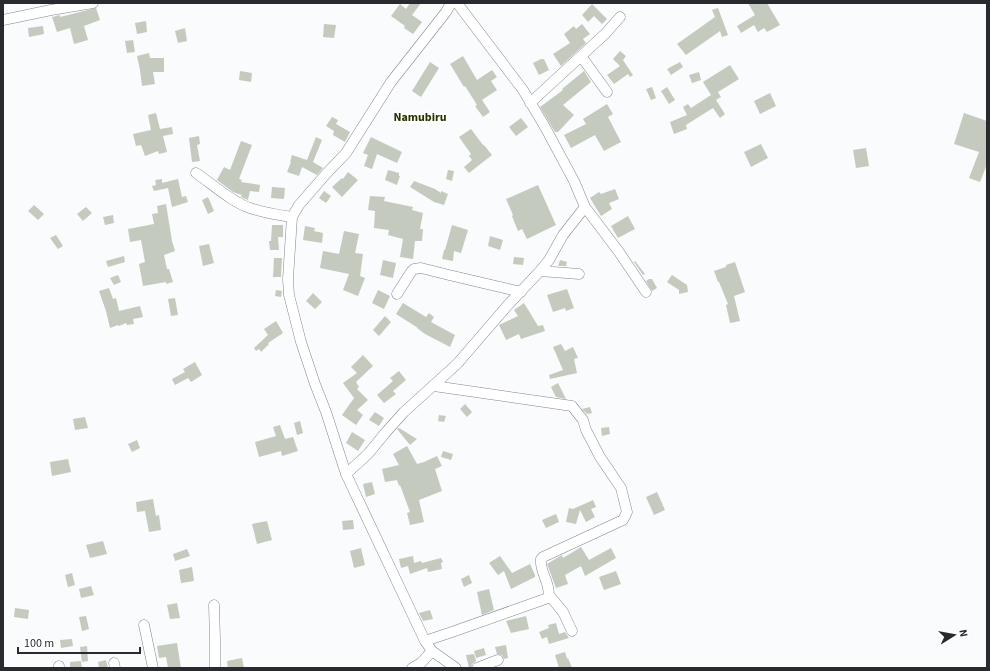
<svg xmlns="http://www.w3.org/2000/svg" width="990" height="671" viewBox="0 0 990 671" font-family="'Source Sans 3',sans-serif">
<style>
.building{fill:#c4cabd}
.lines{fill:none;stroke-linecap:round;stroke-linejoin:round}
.minor-casing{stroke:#808691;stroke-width:11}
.minor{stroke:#fff;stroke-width:10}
.labels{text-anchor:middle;stroke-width:4;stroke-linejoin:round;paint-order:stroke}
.quarter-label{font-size:12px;font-weight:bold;fill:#243500;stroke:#fff}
</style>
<rect width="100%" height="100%" fill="#f9fbfd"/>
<!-- building -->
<path class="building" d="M410 3H421L412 15 422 22 413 34 404 28 405 26 391 16 400 4 406 9Z
M748 3H767L780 25 767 32 764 28 758 32 754 25 741 33 737 26 755 15Z
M592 4 607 19 602 24 594 16 588 22 582 15Z
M96 8 100 20 84 26 88 40 74 44 70 28 57 32 52 17 60 15V17Z
M718 8 728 35 722 37 720 31 686 55 677 44 715 17 712 10Z
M146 21 147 32 137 34 135 23Z
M324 24 336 25 334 38 323 37Z
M582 24 590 34 583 39 586 43 561 66 553 54 570 43 564 34 574 26 576 29Z
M43 26 44 34 29 37 28 28Z
M185 28 187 41 178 43 175 31Z
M133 40 135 52 127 53 125 41Z
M620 51 626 56 623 60 633 75 630 77 628 74 614 84 607 75 620 66 613 59Z
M149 53 150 58H164V72H153L155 84 142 86 140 70 137 56Z
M463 56 477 80 492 70 497 77 491 81 497 90 482 100 490 112 483 117 475 106 477 105 465 86 464 87 450 64Z
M541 59H544L549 70 539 75 533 63Z
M430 62 439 68 421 97 412 91Z
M680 62 683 67 671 75 667 69Z
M730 65 739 79 718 92 721 97 716 100 725 114 720 118 713 108 686 125 687 129 674 134 670 122 687 115 683 107 688 104 691 108 711 95 703 82Z
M240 71 252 73 251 82 239 80Z
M584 71 591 82 563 105 574 115 558 132H555L540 107 563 90 562 89Z
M699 72 701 80 692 83 689 75Z
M652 87 656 98 651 100 646 89Z
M667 87 675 100 669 104 661 91Z
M770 93 776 106 760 114 754 101Z
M607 104 613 114 608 117 621 142 604 151 595 135 571 148 564 135 586 124 583 119Z
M156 113 160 129 172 127 173 134 163 136 167 152 159 154 158 151 145 156 141 145 136 146 133 134 151 130 148 115Z
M964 113 987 121V164L980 182 969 178 979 152 954 144Z
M332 117 338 120 336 124 350 132 345 142 333 135 334 131 326 126Z
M521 118 528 127 516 136 509 127Z
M471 129 483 145H484L492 155 469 173 464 167 472 160 469 156 471 154 459 137Z
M199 136 200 144 197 145 200 161 192 162 189 138Z
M316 137 322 140 313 162 323 168 317 175 302 167 299 176 287 172 291 162H290L292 155 307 160Z
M371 137 402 152 397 163 377 154 372 169 364 166 368 155 363 153Z
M241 141 252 145 239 179 242 180 241 182 260 185 259 192 250 191 248 200 241 197 242 195 233 192 217 180 224 167 230 170Z
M761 144 768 158 751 167 744 152Z
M866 148 869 166 856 168 853 150Z
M388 170 399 173V176H400L397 185 385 180Z
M448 170 454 171 452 181 446 179Z
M348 172 358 180 342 197 332 187 342 178 343 179Z
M162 179V183L178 179 182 197 186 196 188 202 172 207 168 188 154 191 152 186 156 185 155 180Z
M414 181 435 189 441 193V191L448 194 444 205 434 202 410 187Z
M538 185 556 225 527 239 522 229 518 231 512 216 513 215 506 199Z
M272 187 285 188 284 199 271 198Z
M615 189 619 199 609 203 612 209 601 216 590 198 599 192 601 194Z
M324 191 331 196 326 203 319 198Z
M370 196 385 197 384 201 413 207 412 210 423 213 420 229H423L422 241H415L413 259 400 257 403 239 388 235 389 230 374 228 375 211 368 210Z
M208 197 214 211 208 214 202 200Z
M166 204 172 241 175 251 164 255 167 269H169L173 282 166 284V282L143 286 139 264 145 262 141 240 130 242 128 229 154 224 152 214 158 213 157 206Z
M34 205 44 214 38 220 28 211Z
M86 207 92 213 83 221 77 214Z
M113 215 114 223 105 225 103 217Z
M628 216 635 229 618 238 611 226Z
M272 225H283V237H278L279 250H270L269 241H271Z
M452 225 468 230 461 253 454 251 453 261 442 259 444 250H445Z
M305 226 315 228 314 231 323 233 322 243 303 240Z
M344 231 359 234 355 253 363 254 360 276 365 278 358 296 343 290 349 274 320 268 323 251 339 254Z
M56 235 63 246 58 249 50 238Z
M490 236 503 240 500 250 488 246Z
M209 244 214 263 203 266 199 246Z
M124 256 125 262 108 267 106 261Z
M514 257 524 258 523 265 513 264Z
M274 258H282L281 277H273Z
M383 260 396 263 393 278 380 275Z
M560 260 567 262 566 266H558Z
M635 261 645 274 643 275 634 262Z
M735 262 745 292 734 296 740 321 730 323 726 305 728 304 719 282H718L714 271 726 267V265Z
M118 275 121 282 114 285 110 278Z
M672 275 687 285 688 292 679 294V290L667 282Z
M649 279H652L657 288 652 291 646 281Z
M109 288 113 299 116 298 119 311 140 306 143 317 133 319 134 324 127 325 126 323 119 326 118 325 110 328 106 311 99 291Z
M567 289 574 308 566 311 565 308 553 312 547 295Z
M276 290 282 291 281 297 275 296Z
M378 290 390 296 384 309 372 303Z
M313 293 322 302 315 309 306 301Z
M175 298 178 315 171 316 168 299Z
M403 303 426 317 429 313 434 317 431 322 455 335 450 347 425 334 417 328H418L396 314Z
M524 303 538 326 543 325 545 331 521 339 519 334 506 340 499 325 518 316 514 310Z
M385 316 391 322 379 336 373 330Z
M276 321 283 333 268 343 269 344 261 352 259 349 256 351 254 348 268 335 264 329Z
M561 344 565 351 573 347 578 358 574 359 577 373 550 379 549 375 563 370 553 347Z
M363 355 373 366 356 382 359 387 357 389 368 400 357 410 363 415 356 425 342 415 354 398 343 383 357 373 351 367Z
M195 362 202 375 191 382 188 378 175 385 172 379 185 372 183 369Z
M399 371 406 380 393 391 396 394 384 403 377 395 393 381 390 378Z
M558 383 566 399 556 397 551 387Z
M465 404 472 412 467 417 460 409Z
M590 407 592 413 587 414 582 409Z
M375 412 384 418 379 426 369 420Z
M439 415 446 416 444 422 438 421Z
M85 417 88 428 75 430 73 419Z
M300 421 303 433 297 435 294 423Z
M280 425 285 439 293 437 298 451 282 456 281 451 259 457 255 442 276 436 273 427Z
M609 427 610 434 602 436 601 428Z
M399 428 417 439 410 445 397 429Z
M352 432 365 440 358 451 346 443Z
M137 440 140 448 132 452 128 444Z
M407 446 417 464 424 462 437 456 442 466 435 469 442 491 419 500 424 522 410 525 407 513 410 512 400 485 399 486 397 480 385 482 382 469 399 465 393 454Z
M443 451 453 454 451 460 441 457Z
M68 459 71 472 52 476 50 462Z
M372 482 375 494 366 497 363 484Z
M657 492 665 510 654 515 646 497Z
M153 499 156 516 159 515 161 530 149 532 145 511 137 512 136 502Z
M593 500 596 507 591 509 595 517 586 522 580 510 576 524 566 522 569 508 573 509Z
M556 514 559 522 546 528 542 520Z
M353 520 354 529 343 530 342 521Z
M267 521 272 540 257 544 252 524Z
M103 541 107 554 90 558 86 545Z
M581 547 589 560 611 548 616 558 585 576 581 566 565 575 568 584 556 588 547 564 562 555 563 558Z
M361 548 365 565 354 568 350 551Z
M187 549 190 556 175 561 173 554Z
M413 556 414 563 421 561 422 563 441 558 443 562 441 563 442 569 428 572 427 568 410 574 408 566 401 568 399 559Z
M500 556 512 573 530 564 535 575V577L511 589 504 571 498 575 489 563Z
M192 567 194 581 181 583 179 570Z
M616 571 621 584 604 590 599 577Z
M72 573 75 585 68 587 65 575Z
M469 575 472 583 464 587 461 579Z
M91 586 94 595 81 598 79 589Z
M489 589 494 610 482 615 477 592Z
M177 603 180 618 170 619 167 605Z
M15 608 29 610 28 619 14 617Z
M430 610 433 619 423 621 419 613Z
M86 616 89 629 82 631 79 617Z
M526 616 529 629 511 633 506 621Z
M556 623 559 634 565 632 569 638 549 644 547 637 542 639 539 632 549 628 548 625Z
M72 639 73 646 61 648 60 640Z
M177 643 181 668H168L166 657 159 658 157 646Z
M506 645 508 658 504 659 502 655 497 654 495 647Z
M87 646 88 661 82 662 80 647Z
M484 648 486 655 476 658 474 651Z
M565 652 567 659 568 658 572 668H559L555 655Z
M474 654 476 661 472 664 471 668H469L466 655Z
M242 658 244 668H228L227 661Z
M106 660 108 668H99L98 662Z
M81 661 82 668H70V662Z"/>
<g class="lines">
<defs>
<path id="minor" d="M451 3 446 12 391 82 346 153 326 174 299 205 292 217 288 279 289 295 301 342 315 384 326 412 346 474 425 641 432 651 456 668
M457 3 523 90 545 127 574 181 585 207 619 252 646 292
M3 20 51 10 93 3
M581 56 607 92
M530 103 606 33 620 17
M196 173C211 183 233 203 250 208 264 213 278 215 292 217
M540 271 579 274
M397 294 411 272 414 269 421 268 449 275 521 292
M346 474 368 454 386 432 404 412 457 364 507 306 540 271 549 260 563 235 585 207
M549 595 563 612 572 631
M214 605 215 640V668
M144 625 153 668
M425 641 452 632 548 598C552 585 539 572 541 559L543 557 623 520 627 512 621 488 600 457 586 430 583 420 572 406 434 386
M114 663 115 668
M59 666V668
M412 668 421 663 432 651
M477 668 498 660"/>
</defs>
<!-- minor casing -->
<use href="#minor" class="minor-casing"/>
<!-- minor -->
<use href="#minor" class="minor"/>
</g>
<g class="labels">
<!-- quarter labels -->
<g class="quarter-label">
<text x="420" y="121">Namubiru</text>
</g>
</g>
<!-- border -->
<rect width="990" height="671" fill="none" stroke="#282a2f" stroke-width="8"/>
<!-- north arrow -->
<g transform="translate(954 635) rotate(79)" stroke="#ffffff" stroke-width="3" paint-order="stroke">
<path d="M0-3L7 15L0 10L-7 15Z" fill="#282a2f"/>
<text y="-6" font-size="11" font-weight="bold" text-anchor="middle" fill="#282a2f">N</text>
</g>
<!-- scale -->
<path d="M18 647v6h122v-6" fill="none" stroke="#282a2f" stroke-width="2"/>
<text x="24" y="647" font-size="12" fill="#282a2f" stroke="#ffffff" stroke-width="3" paint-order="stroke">100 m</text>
</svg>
